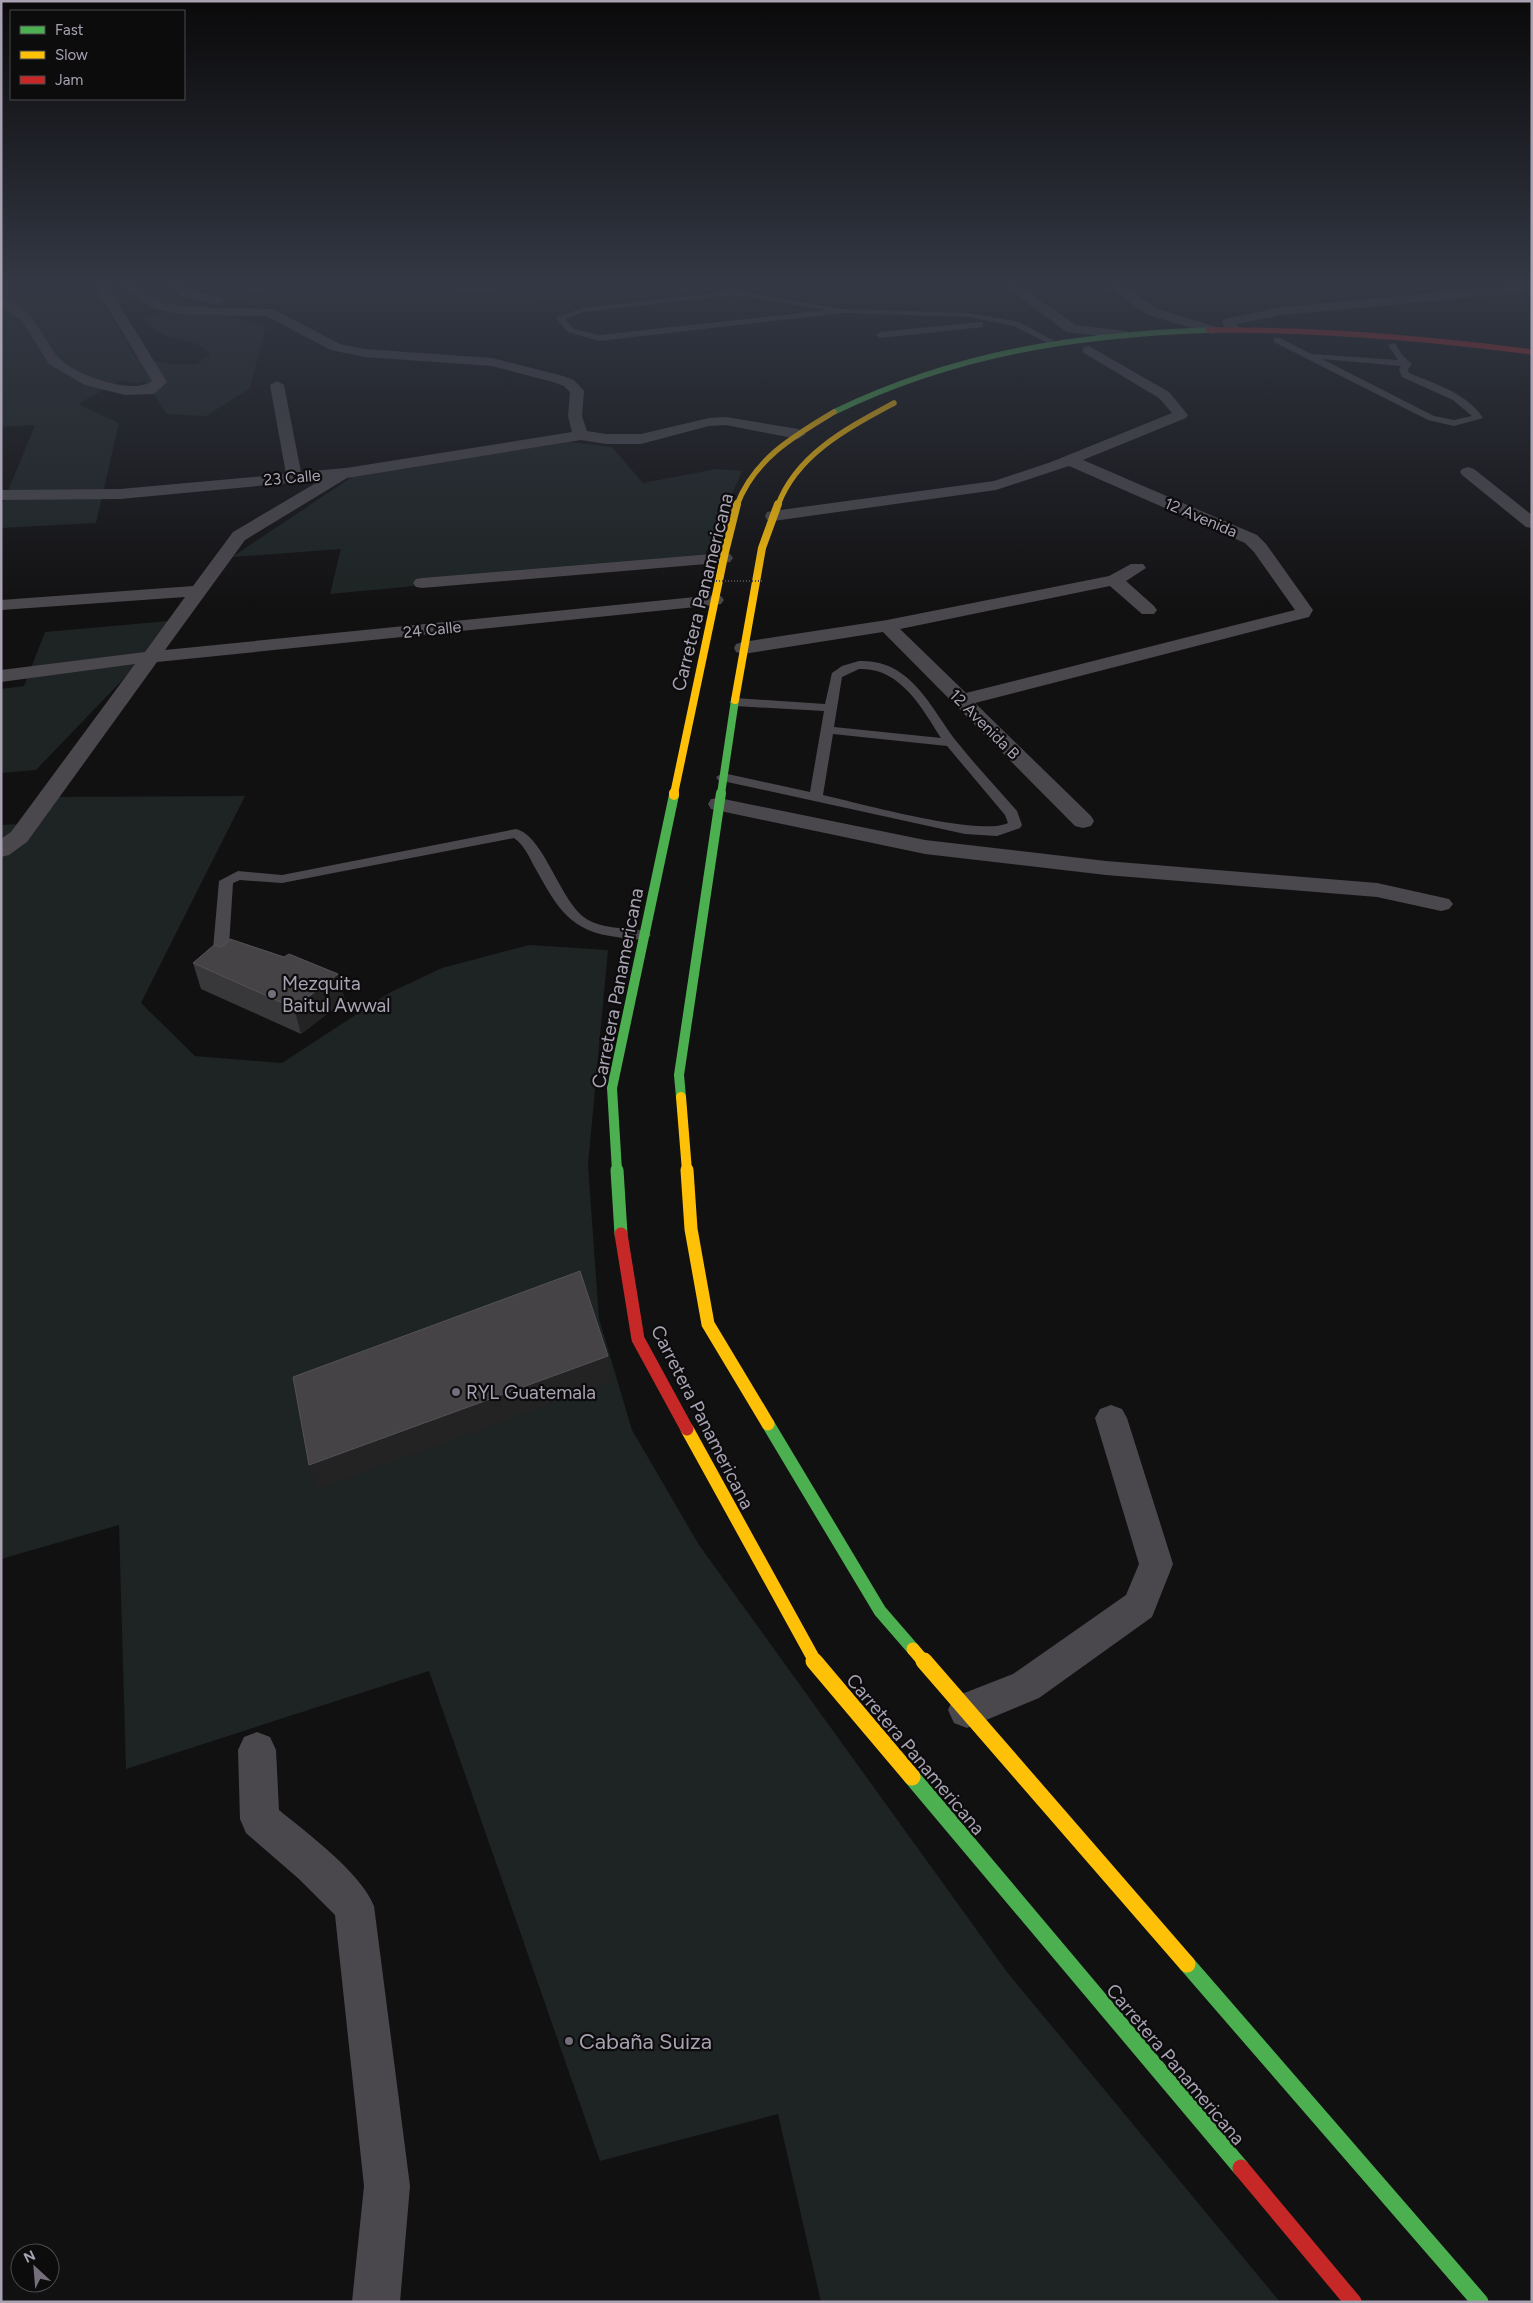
<svg xmlns="http://www.w3.org/2000/svg" width="1533" height="2303" viewBox="0 0 1533 2303" font-family="Figtree,sans-serif">
<style>
.green{fill:#1d2423;fill-rule:evenodd}
.lines{fill:none;stroke-linecap:round;stroke-linejoin:round}
.lane{fill:#4b484d;fill-rule:evenodd}
.street{fill:#4b484d;fill-rule:evenodd}
.fast-far4{stroke:#4caf50;stroke-width:5.5}
.fast-far3{stroke:#4caf50;stroke-width:8}
.fast-far2{stroke:#4caf50;stroke-width:10}
.fast-far1{stroke:#4caf50;stroke-width:13}
.fast{stroke:#4caf50;stroke-width:17}
.slow-far4{stroke:#ffc107;stroke-width:5.5}
.slow-far3{stroke:#ffc107;stroke-width:8}
.slow-far2{stroke:#ffc107;stroke-width:10}
.slow-far1{stroke:#ffc107;stroke-width:13}
.slow{stroke:#ffc107;stroke-width:17}
.jam-far2{stroke:#c62828;stroke-width:5.5}
.jam-far1{stroke:#c62828;stroke-width:13}
.jam{stroke:#c62828;stroke-width:17}
.path-bridge{stroke:#4c4a4f;stroke-width:2;stroke-dasharray:1 2;stroke-linecap:butt}
.wall{fill:#383739}
.shaded-wall{fill:#242324}
.building{fill:#454346;stroke:#545257}
.poi-dot{fill:#746f7b;stroke:#0d0c0d;stroke-width:2}
.labels{text-anchor:middle;stroke-width:4.5;stroke-linejoin:round;paint-order:stroke}
.far-street-label{font-size:16px;fill:#a9a2b3;stroke:#0d0c0d}
.street-label{font-size:19px;fill:#a9a2b3;stroke:#0d0c0d}
.poi-label{font-size:19px;fill:#a9a2b3;stroke:#0d0c0d;text-anchor:start}
.near-poi-label{font-size:22px;fill:#a9a2b3;stroke:#0d0c0d;text-anchor:start}
</style>
<rect width="100%" height="100%" fill="#121112"/>
<!-- green -->
<path class="green" d="M1 283H157L181 298 265 328 250 388 206 416 167 414 145 381 138 384 120 381 78 404 119 423 96 523 1 528V508L35 425 1 427ZM136 302 172 307 145 319C163 347 194 332 210 355L197 364H172L135 357 108 310 114 305Z
M193 283H281L238 299 201 289Z
M403 283H779L775 286 629 298 513 296Z
M569 442 612 447 643 483 716 469 742 471 703 559 330 594 341 549 232 557 355 475Z
M180 620 36 770 1 773V689L24 686 45 632Z
M245 796 141 1003 195 1056 282 1063 389 993 442 968 529 945 608 950 588 1165 599 1319 632 1430 699 1545 1007 1972 1280 2302H821L778 2114 600 2161 429 1671 126 1769 119 1525 1 1559V825L41 823 56 797Z"/>
<g class="lines">
<!-- lane -->
<path class="lane" d="M735 291 843 309 970 313 1019 322 1060 344 1053 346 1014 326 970 317 843 313 599 341 568 332 556 318 582 308ZM735 295 827 310 599 335 574 329 565 319 583 312Z
M980 322 983 323V327L880 338 876 335 880 332Z
M1274 338H1280L1311 354 1398 360 1388 345 1395 343 1402 355 1412 364 1408 369 1409 373C1435 384 1467 393 1483 418L1454 426 1428 420 1274 342ZM1322 359 1401 366 1399 369 1402 377 1453 400 1472 416 1454 420 1434 416Z
M859 661C911 659 930 707 957 742 976 766 997 788 1017 811L1022 825 1020 828 997 836 965 834 718 780 716 777 723 773 810 792 824 711 735 706 729 702 735 698 825 704 832 673 842 666ZM859 669C900 667 922 708 941 738L834 727 842 677ZM833 734 947 746 1005 815 1008 823C981 837 858 803 823 795Z
M516 829C544 836 559 899 585 918 604 931 628 926 648 932L651 935 648 938C637 941 622 938 610 936 566 929 554 901 534 866 529 856 523 844 514 838L282 883 240 880 233 883 229 946 247 950 250 953 242 958 216 952 213 949 219 881 238 871 282 875Z"/>
<!-- street -->
<path class="street" d="M95 283H108L107 285 167 382 154 394 125 395 85 385 49 364 22 321 1 306V298C33 306 40 334 58 357 72 374 133 396 152 381L94 285Z
M117 283H132L158 302 187 307 273 309 340 344 364 349 492 358 563 376 574 380 584 391 582 416 587 431 606 434H641L709 418 726 417 798 429 806 434 798 439 726 425 709 426 641 444H606L581 440 347 478 245 540 165 650 715 595 721 596 724 600 721 604 715 605 157 662 27 842 9 855 1 857V839L11 832 135 664 1 682V670L145 652 185 597 1 610V600L193 586 233 532 321 480 120 499 1 500V490L120 489 286 474 270 385 277 381 284 385 301 472 346 468 572 432 568 416 570 392 564 386 553 382 492 366 364 357 331 350 266 316 187 315 154 309Z
M166 283H181L190 290 223 298 224 301 218 305 182 296Z
M1000 283H1015L1076 325 1126 331 1133 335 1126 339 1067 332Z
M1102 283H1117L1158 309 1217 327 1219 330 1212 334 1148 315Z
M1532 284V292L1282 315 1237 324 1240 329 1233 333 1228 332 1222 322 1224 319 1282 307Z
M1089 346 1169 392 1188 415 1186 418 1083 460 1257 535 1266 544 1313 610 1309 617 975 703 1091 816 1094 821 1091 826 1083 828 1075 826 883 632 743 654 736 652 734 648 736 644 743 642 887 620 1109 576 1131 564H1143L1146 568 1126 581 1154 606 1157 610 1154 614H1142L1110 586 900 629 966 693 1295 610 1254 552 1245 543 1069 466 996 490 773 521 767 520 765 516 767 512 773 511 994 481 1051 462 1172 413 1159 398 1084 353 1082 350 1084 347Z
M1468 467 1474 469 1532 515V528L1526 527 1462 475 1460 472 1462 469Z
M724 553 730 554 733 558 730 562 422 588 416 587 413 583 416 579 422 578Z
M719 798 925 840 1106 861 1377 883 1449 899 1453 904 1449 909 1441 911 1377 897 1106 875 925 854 711 809 708 804 711 799Z
M1111 1405 1122 1409 1127 1418 1173 1564 1152 1617 1039 1698 967 1728 954 1723 948 1710 954 1697 1013 1674 1126 1595 1139 1564 1095 1418 1100 1409Z
M257 1732 270 1737 276 1750 279 1810C308 1834 360 1872 374 1906L410 2186 400 2302H352L364 2186 335 1915 299 1879 246 1833 240 1819 238 1750 244 1737Z"/>
<!-- fast-far4 -->
<path class="fast-far4" d="M834 412C956 353 1075 335 1209 330"/>
<!-- fast-far3 -->
<path class="fast-far3" d="M721 794 735 700"/>
<!-- fast-far2 -->
<path class="fast-far2" d="M681 1097 679 1075 721 793
M617 1171 612 1088 674 795"/>
<!-- fast-far1 -->
<path class="fast-far1" d="M617 1170 621 1234
M768 1424 880 1611 913 1649"/>
<!-- fast -->
<path class="fast" d="M912 1777 1241 2168
M1187 1964 1480 2302"/>
<!-- slow-far4 -->
<path class="slow-far4" d="M737 505C754 459 794 436 834 412
M778 505C797 454 848 428 894 403"/>
<!-- slow-far3 -->
<path class="slow-far3" d="M735 700 762 548 778 504
M674 794 725 552 737 504"/>
<!-- slow-far2 -->
<path class="slow-far2" d="M674 795V793
M681 1097 687 1171"/>
<!-- slow-far1 -->
<path class="slow-far1" d="M687 1170 691 1229 708 1324 768 1424
M687 1429 816 1663
M913 1649 925 1663"/>
<!-- slow -->
<path class="slow" d="M814 1661 912 1777
M924 1661 1187 1964"/>
<!-- jam-far2 -->
<path class="jam-far2" d="M1209 330C1317 329 1425 338 1532 352"/>
<!-- jam-far1 -->
<path class="jam-far1" d="M621 1234 638 1339 687 1429"/>
<!-- jam -->
<path class="jam" d="M1241 2168 1353 2302"/>
<!-- path-bridge -->
<path class="path-bridge" d="M707 581H764"/>
</g>
<!-- wall -->
<path class="wall" d="M222 947 284 957 345 1000 301 1034 201 989 193 963Z"/>
<!-- shaded-wall -->
<path class="shaded-wall" d="M338 974 345 1000 301 1034 294 1008Z
M608 1356 611 1382 318 1489 309 1465Z"/>
<!-- building -->
<path class="building" d="M230 939 284 957 289 954 338 974 294 1008 193 963 214 945 222 947Z
M580 1271 608 1356 309 1465 293 1377Z"/>
<!-- sky -->
<linearGradient id="sky" x2="0" y2="1"><stop stop-color="#0a090a"/><stop offset="0.47" stop-color="#333844"/><stop offset="1" stop-color="#333844" stop-opacity="0"/></linearGradient>
<rect width="1533" height="606" fill="url(#sky)"/>
<!-- markers -->
<g class="poi-dot">
<circle cx="272" cy="994" r="5"/>
<circle cx="456" cy="1392" r="5"/>
<circle cx="569" cy="2041" r="5"/>
</g>
<g class="labels">
<!-- far-street labels -->
<g class="far-street-label">
<text transform="translate(292 477) rotate(-5)" y="6">23 Calle</text>
<text transform="translate(1201 517) rotate(23)" y="6">12 Avenida</text>
<text transform="translate(432 629) rotate(-6)" y="6">24 Calle</text>
<text transform="translate(985 724) rotate(45)" y="6">12 Avenida B</text>
</g>
<!-- street labels -->
<g class="street-label">
<text transform="translate(702 592) rotate(-76)" y="7">Carretera Panamericana</text>
<text transform="translate(617 988) rotate(-79)" y="7">Carretera Panamericana</text>
<text transform="translate(703 1417) rotate(63)" y="7">Carretera Panamericana</text>
<text transform="translate(916 1754) rotate(50)" y="7">Carretera Panamericana</text>
<text transform="translate(1176 2064) rotate(50)" y="7">Carretera Panamericana</text>
</g>
<!-- poi labels -->
<g class="poi-label">
<text x="282" y="990">Mezquita<tspan x="282" dy="22">Baitul Awwal</tspan></text>
<text x="466" y="1399">RYL Guatemala</text>
</g>
<!-- near-poi labels -->
<g class="near-poi-label">
<text x="579" y="2049">Cabaña Suiza</text>
</g>
</g>
<!-- border -->
<rect width="1533" height="2303" fill="none" stroke="#a9a2b3" stroke-width="5"/>
<!-- legend -->
<rect x="10" y="10" width="175" height="90" fill="#0d0c0d" stroke="#4b484f"/>
<rect x="20" y="26" width="25" height="8" fill="#4caf50" stroke="#4b484f"/>
<text x="55" y="35" font-size="15" fill="#a9a2b3">Fast</text>
<rect x="20" y="51" width="25" height="8" fill="#ffc107" stroke="#4b484f"/>
<text x="55" y="60" font-size="15" fill="#a9a2b3">Slow</text>
<rect x="20" y="76" width="25" height="8" fill="#c62828" stroke="#4b484f"/>
<text x="55" y="85" font-size="15" fill="#a9a2b3">Jam</text>
<!-- north arrow -->
<g transform="translate(35 2268) rotate(334)"><circle r="24" fill="#0d0c0d" stroke="#4b484f"/>
<path d="M0-4L9 19L0 12L-9 19Z" fill="#746f7b"/>
<text y="-8" font-size="14" font-weight="bold" text-anchor="middle" fill="#a9a2b3">N</text>
</g>
</svg>
